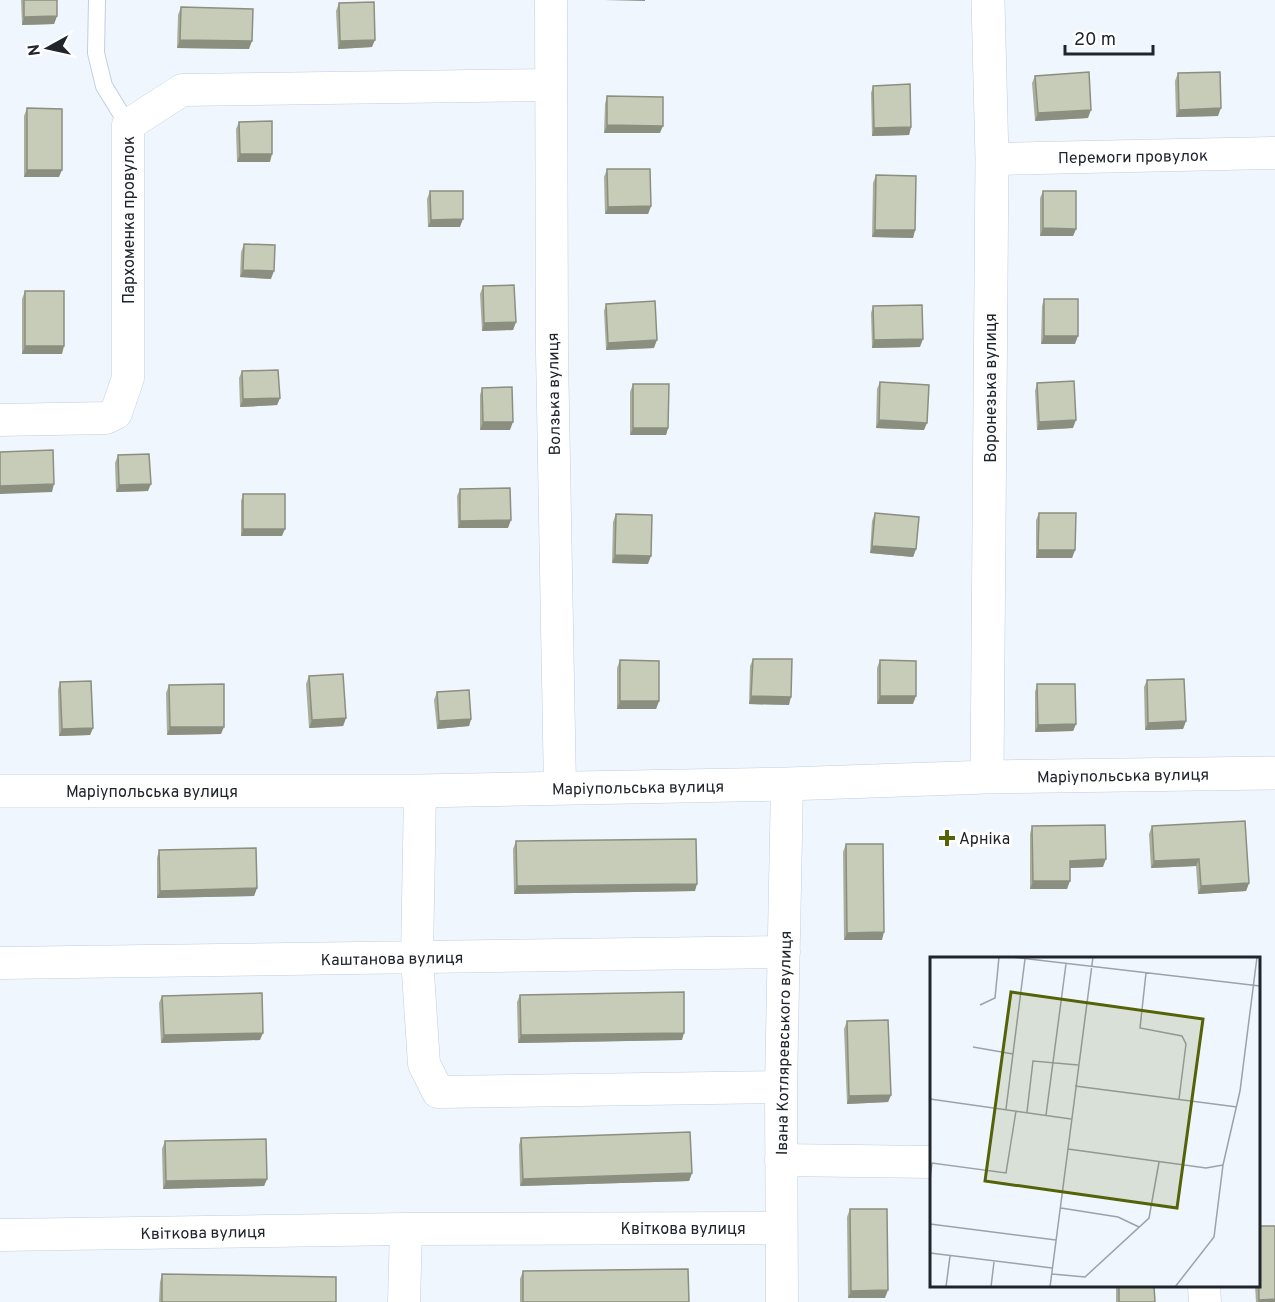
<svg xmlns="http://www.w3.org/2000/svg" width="1275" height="1302" viewBox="0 0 1275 1302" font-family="Overpass,sans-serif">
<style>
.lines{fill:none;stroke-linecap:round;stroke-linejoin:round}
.lane-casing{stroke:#c0cee0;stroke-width:18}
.street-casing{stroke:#c0cee0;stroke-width:33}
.secondary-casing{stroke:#c0cee0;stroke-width:34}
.lane{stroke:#fff;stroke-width:16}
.street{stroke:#fff;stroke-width:32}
.secondary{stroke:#fff;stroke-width:33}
.wall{fill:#aaaf9d}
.shaded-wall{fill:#8b8f80}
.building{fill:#c6ccb7;stroke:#8b8f80;stroke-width:1.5}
.poi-dot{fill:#546307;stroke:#fff;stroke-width:2}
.labels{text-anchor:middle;stroke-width:6;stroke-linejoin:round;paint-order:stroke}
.street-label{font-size:16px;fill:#20252c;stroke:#fff}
.poi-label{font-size:16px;fill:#20252c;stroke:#fff;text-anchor:start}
.inset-road{fill:none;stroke:#9da2a9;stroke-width:1.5}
.view{fill:#546307;fill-opacity:0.15;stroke:#546307;stroke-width:3}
.inset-edge{fill:none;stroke:#20252c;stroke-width:3}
</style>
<rect width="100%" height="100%" fill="#f0f6fd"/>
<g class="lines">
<defs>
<path id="lane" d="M97 0 96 53 104 86 128 125"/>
<path id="street" d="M551 0 552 353 560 788
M992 159 1275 153
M0 420 106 418 116 413 128 378V125L182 90 551 85
M420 791 417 958 424 1064 438 1092 781 1087
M0 963 784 952
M781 1160 932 1162
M0 1235 406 1229 781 1228
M1204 1286 1205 1302
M404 1302 406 1229
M782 1302 781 1087 787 784"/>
<path id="secondary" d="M987 777 992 159 988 0
M0 791H420L787 784 987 777 1275 773"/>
</defs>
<!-- lane casing -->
<use href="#lane" class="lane-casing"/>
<!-- street casing -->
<use href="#street" class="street-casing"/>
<!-- secondary casing -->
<use href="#secondary" class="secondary-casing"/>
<!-- lane -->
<use href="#lane" class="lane"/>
<!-- street -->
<use href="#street" class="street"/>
<!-- secondary -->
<use href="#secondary" class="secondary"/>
</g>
<!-- wall -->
<path class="wall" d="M21 0H57V16L54 24 22 25Z
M339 3 372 47 338 49 336 11Z
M181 7 249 49 177 48 178 15Z
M1178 73 1218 116 1176 117 1175 81Z
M1035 76 1088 118 1035 121 1032 83Z
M873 86 911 127 909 135 872 136 871 93Z
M607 96 660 133H604L605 104Z
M27 108 59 177H24V116Z
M239 122 270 162H237L236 129Z
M607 169 651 206 648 214H605L604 177Z
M876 175 915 230 913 238 872 237 873 183Z
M430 191 460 227H428L427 199Z
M1043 191 1076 229 1073 236H1040V198Z
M244 244 271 279 240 277 241 252Z
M483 286 516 322 513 330 482 331 480 294Z
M25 291 62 354H22V299Z
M1044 299 1075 344H1041L1042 306Z
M606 304 654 348 606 350 604 311Z
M873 306 920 347 872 348 871 313Z
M242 371 280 398 277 405 240 407 239 378Z
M880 382 924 430 876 428 877 389Z
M1037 383 1073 428 1037 430 1035 391Z
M633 384 668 428 666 435H630V392Z
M482 388 510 430H480V395Z
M118 455 148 491 116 492 115 463Z
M460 489 508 528H458L457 496Z
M243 494 282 536H241V501Z
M875 513 916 549 913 557 870 553 872 521Z
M1039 513 1075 550 1072 558H1036V520Z
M616 514 648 564 612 563 613 522Z
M753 659 789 705 749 704 750 666Z
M620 660 659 701 656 709H617V668Z
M880 660 913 704H877V668Z
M309 676 346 718 343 726 309 728 306 684Z
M1147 680 1186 721 1183 729 1145 730 1144 687Z
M60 682 93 728 90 735 59 736 58 690Z
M1037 684 1076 724 1073 731 1035 732V692Z
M169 685 221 734 167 735 166 693Z
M437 692 471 719 469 726 437 729 434 700Z
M1032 826 1103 867 1070 868 1067 889H1030V834Z
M1152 826 1249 883 1246 891 1198 894 1196 866 1151 868 1149 834Z
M516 841 695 891 514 894 513 849Z
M846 844 882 940H844L843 852Z
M159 850 257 888 254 896 157 898V858Z
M520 995 682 1040 518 1043 517 1002Z
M162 996 260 1040 161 1043 159 1003Z
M847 1021 891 1095 888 1102 847 1104 844 1029Z
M521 1138 692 1173 689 1181 520 1186 519 1145Z
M165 1141 267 1179 264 1186 163 1189 162 1149Z
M850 1209 885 1298H848L847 1217Z
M523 1271 689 1302H520V1279Z
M162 1274 336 1302H159L160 1282Z
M1116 1286H1154L1155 1302H1116Z
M1255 1286H1258L1275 1302H1256Z"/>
<!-- shaded-wall -->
<path class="shaded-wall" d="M604 0H645V1Z
M57 16 54 24 22 25 24 17Z
M180 40 252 41 249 49 177 48Z
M375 40 372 47 338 49 340 41Z
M1221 108 1218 116 1176 117 1179 110Z
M1091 110 1088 118 1035 121 1038 113Z
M607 125 663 126 660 133H604Z
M911 127 909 135 872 136 874 128Z
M240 154H272L270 162H237Z
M27 170H62L59 177H24Z
M651 206 648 214H605L608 207Z
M463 219 460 227H428L431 220Z
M1043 228 1076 229 1073 236H1040Z
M875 230H915L913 238 872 237Z
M243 270 274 271 271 279 240 277Z
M516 322 513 330 482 331 484 323Z
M1044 336H1078L1075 344H1041Z
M923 339 920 347 872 348 874 340Z
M657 340 654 348 606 350 608 343Z
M25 346H64L62 354H22Z
M280 398 277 405 240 407 243 399Z
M879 420 927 423 924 430 876 428Z
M1076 420 1073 428 1037 430 1039 422Z
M483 422H513L510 430H480Z
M633 428H668L666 435H630Z
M54 484 52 492 0 494V486Z
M151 484 148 491 116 492 119 485Z
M511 520 508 528H458L460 521Z
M243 529H285L282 536H241Z
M872 546 916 549 913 557 870 553Z
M1038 550H1075L1072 558H1036Z
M615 555 651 556 648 564 612 563Z
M751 696 791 697 789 705 749 704Z
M880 696H916L913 704H877Z
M620 701H659L656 709H617Z
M346 718 343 726 309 728 312 720Z
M471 719 469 726 437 729 439 721Z
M1186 721 1183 729 1145 730 1148 723Z
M1076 724 1073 731 1035 732 1038 725Z
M170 727H224L221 734 167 735Z
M93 728 90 735 59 736 62 729Z
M1106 859 1103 867 1067 868 1070 861Z
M1199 859 1196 866 1151 868 1154 861Z
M1033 881H1070L1067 889H1030Z
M1249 883 1246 891 1198 894 1201 886Z
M697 884 695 891 514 894 517 886Z
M257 888 254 896 157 898 160 891Z
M884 932 882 940H844L847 933Z
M263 1033 260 1040 161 1043 164 1035Z
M684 1033 682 1040 518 1043 521 1035Z
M891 1095 888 1102 847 1104 849 1096Z
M692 1173 689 1181 520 1186 523 1179Z
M267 1179 264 1186 163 1189 166 1181Z
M888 1290 885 1298H848L851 1291Z
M1275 1299V1302H1258L1259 1300Z"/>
<!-- building -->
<path class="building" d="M24 0H57V16L24 17Z
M374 2 375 40 340 41 339 3Z
M181 7 253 9 252 41 180 40Z
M1089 72 1091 110 1038 113 1035 76Z
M1220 72 1221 108 1179 110 1178 73Z
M910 84 911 127 874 128 873 86Z
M607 96 663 97V126L607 125Z
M27 108 62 109V170H27Z
M272 121V154H240L239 122Z
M607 169H650L651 206 608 207Z
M876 175 916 176 915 230H875Z
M430 191H463V219L431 220Z
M1043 191H1076V229L1043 228Z
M244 244 275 245 274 271 243 270Z
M514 285 516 322 484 323 483 286Z
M25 291H64V346H25Z
M1044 299H1078V336H1044Z
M655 301 657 340 608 343 606 304Z
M922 305 923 339 874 340 873 306Z
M278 370 280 398 243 399 242 371Z
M1074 381 1076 420 1039 422 1037 383Z
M880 382 929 385 927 423 879 420Z
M633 384H669L668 428H633Z
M512 387 513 422H483L482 388Z
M53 450 54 484 0 486V452Z
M149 454 151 484 119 485 118 455Z
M510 488 511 520 460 521V489Z
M243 494H285V529H243Z
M875 513 919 517 916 549 872 546Z
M1039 513H1076L1075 550H1038Z
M616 514 652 515 651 556 615 555Z
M753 659H792L791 697 751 696Z
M620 660 659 661V701H620Z
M880 660 916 661V696H880Z
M343 674 346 718 312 720 309 676Z
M1184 679 1186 721 1148 723 1147 680Z
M91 681 93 728 62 729 60 682Z
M224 684V727H170L169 685Z
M1037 684H1075L1076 724 1038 725Z
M469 690 471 719 439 721 437 692Z
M1245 821 1249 883 1201 886 1199 859 1154 861 1152 826Z
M1105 825 1106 859 1070 861V881H1033L1032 826Z
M696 839 697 884 517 886 516 841Z
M846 844H883L884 932 847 933Z
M256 848 257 888 160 891 159 850Z
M684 992V1033L521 1035 520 995Z
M262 993 263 1033 164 1035 162 996Z
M888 1020 891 1095 849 1096 847 1021Z
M690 1132 692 1173 523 1179 521 1138Z
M266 1139 267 1179 166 1181 165 1141Z
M850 1209H887L888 1290 851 1291Z
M1258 1226H1275V1299L1259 1300Z
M688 1269 689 1302H523V1271Z
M162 1274 336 1277V1302H162Z
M1119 1286H1154L1155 1302H1119Z"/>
<!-- markers -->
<path class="poi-dot" d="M944 829h6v6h6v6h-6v6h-6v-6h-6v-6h6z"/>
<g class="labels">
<!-- street labels -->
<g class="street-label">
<text transform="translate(1133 156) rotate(-1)" y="6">Перемоги провулок</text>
<text transform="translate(128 220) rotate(-90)" y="6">Пархоменка провулок</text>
<text transform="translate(990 388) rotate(-90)" y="6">Воронезька вулиця</text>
<text transform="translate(553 394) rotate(-91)" y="6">Волзька вулиця</text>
<text transform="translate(1123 775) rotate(-1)" y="6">Маріупольська вулиця</text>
<text transform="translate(638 787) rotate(-1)" y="6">Маріупольська вулиця</text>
<text x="152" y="797">Маріупольська вулиця</text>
<text transform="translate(392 958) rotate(-1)" y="6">Каштанова вулиця</text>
<text transform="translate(783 1043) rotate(-89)" y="6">Івана Котляревського вулиця</text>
<text x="683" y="1234">Квіткова вулиця</text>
<text transform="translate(203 1232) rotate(-1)" y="6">Квіткова вулиця</text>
</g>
<!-- poi labels -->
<g class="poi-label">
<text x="959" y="844">Арніка</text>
</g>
</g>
<!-- overview -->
<g transform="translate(930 957)">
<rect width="330" height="330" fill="#f0f6fd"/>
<path class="inset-road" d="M82 0 330 29M216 16 210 71 252 79 256 87 249 142M50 48 65 41 69 0M43 90 83 97M145 129 307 150M0 142 141 162M76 152 95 2M97 155 103 104 148 108M116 158 136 7M138 192 276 211 293 208M0 223 2 206 76 216 86 154M131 251 188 260 209 270M0 267 126 283M0 296 122 311M122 317 155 320 219 261 229 205M16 330 20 299M61 330 64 305M120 330 163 0M245 330 284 280 293 208 310 134 327 0"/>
<path class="view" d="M81 35 273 62 247 251 55 224Z"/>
<rect width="330" height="330" class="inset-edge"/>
</g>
<!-- north arrow -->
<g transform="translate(48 48) rotate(262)" stroke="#ffffff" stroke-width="4.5" paint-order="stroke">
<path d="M0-4.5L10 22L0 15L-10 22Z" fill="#20252c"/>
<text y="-9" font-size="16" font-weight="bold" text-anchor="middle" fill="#20252c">N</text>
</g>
<!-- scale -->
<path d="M1065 45v9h88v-9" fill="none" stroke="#20252c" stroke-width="3"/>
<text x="1074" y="45" font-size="18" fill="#20252c" stroke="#ffffff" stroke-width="4.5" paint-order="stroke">20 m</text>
</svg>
